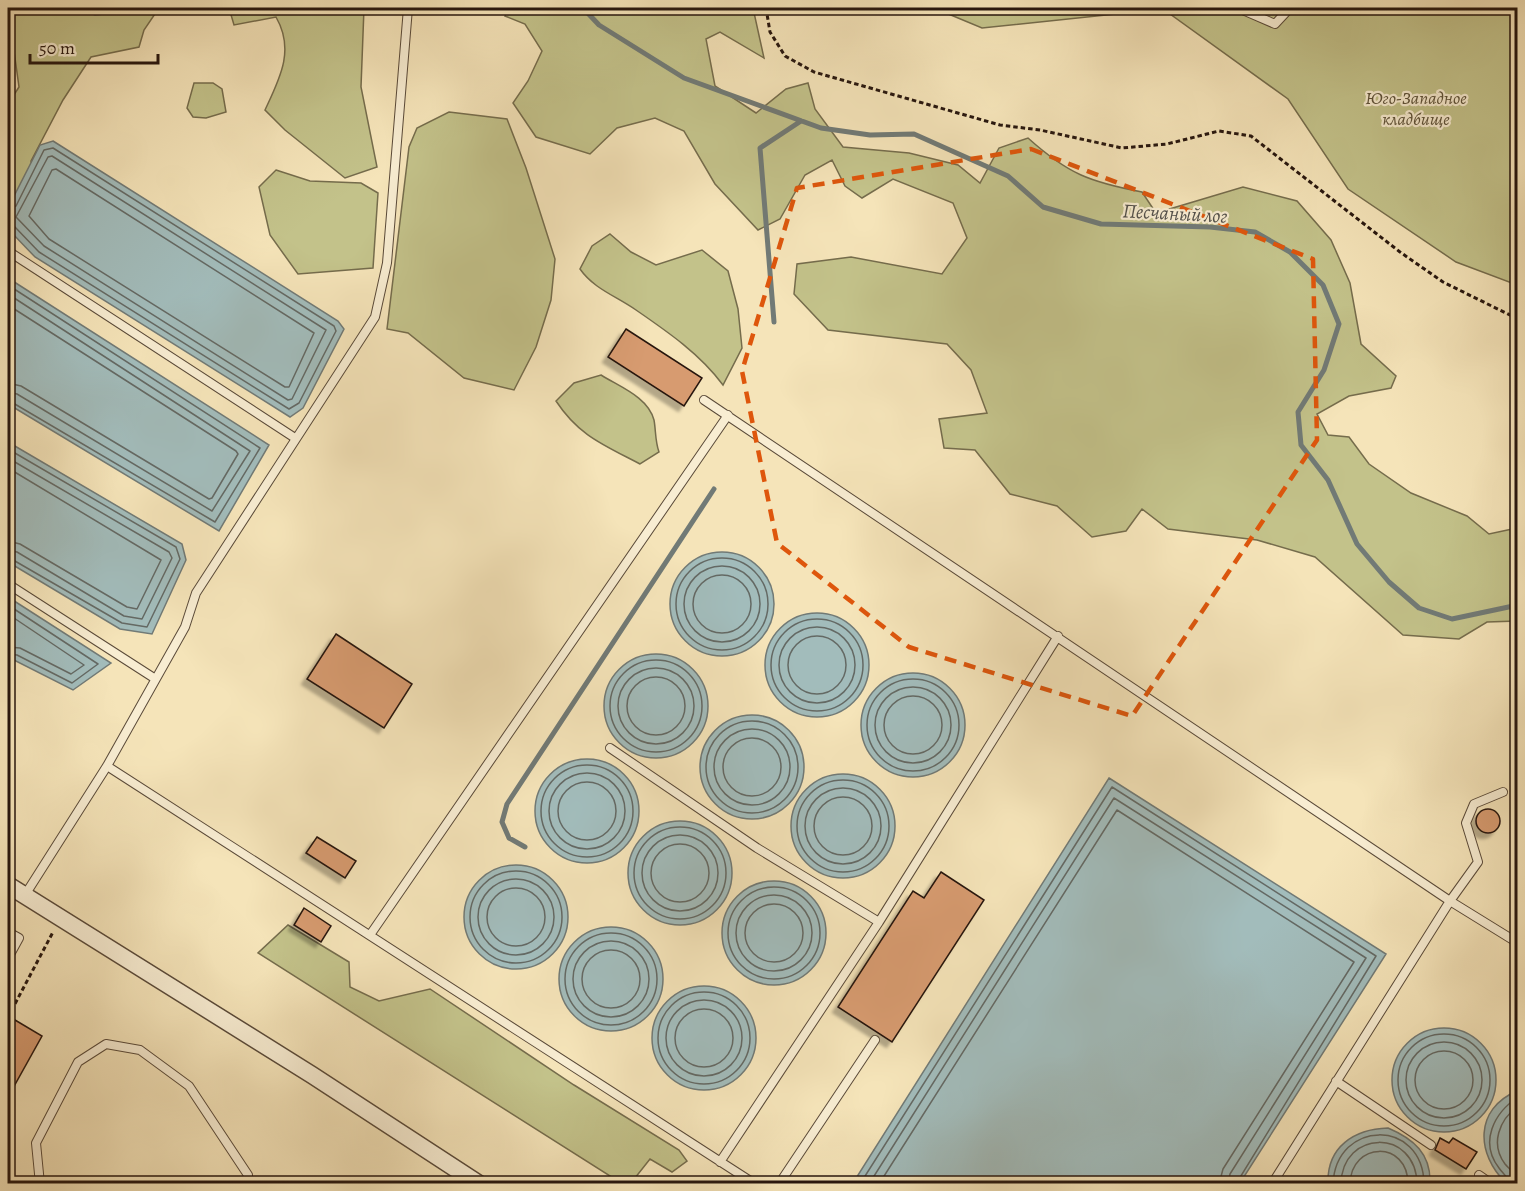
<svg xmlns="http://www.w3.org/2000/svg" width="1525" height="1191" viewBox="0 0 1525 1191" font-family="Alegreya,serif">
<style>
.green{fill:#c3c28a;stroke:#756c4c;stroke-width:1.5}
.water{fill:#a2bcbb;stroke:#717a76;stroke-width:1.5}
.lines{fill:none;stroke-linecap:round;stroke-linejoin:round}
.shore{stroke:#646964;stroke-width:1.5}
.stream{stroke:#717a76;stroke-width:5}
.building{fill:#d79b70;stroke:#27160e;stroke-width:1.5;filter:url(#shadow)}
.service-casing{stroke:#5a4a39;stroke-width:10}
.minor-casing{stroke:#5a4a39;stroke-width:19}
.path{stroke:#27160e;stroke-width:3;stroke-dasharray:4.5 3;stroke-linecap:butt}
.service{stroke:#f8edd2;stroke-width:8}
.minor{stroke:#f8edd2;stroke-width:16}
.marked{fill:none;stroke:#de560c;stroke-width:4.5;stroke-dasharray:12 8;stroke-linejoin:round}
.labels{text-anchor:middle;stroke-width:4.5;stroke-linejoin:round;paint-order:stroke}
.park-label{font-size:18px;font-style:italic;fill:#5e5239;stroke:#f8edd2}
.water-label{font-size:20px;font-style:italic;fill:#52504b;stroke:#f8edd2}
</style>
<defs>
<filter id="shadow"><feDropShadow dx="-5.5" dy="5.5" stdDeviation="1.5" flood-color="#0004"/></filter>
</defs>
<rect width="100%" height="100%" fill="#f5e4b9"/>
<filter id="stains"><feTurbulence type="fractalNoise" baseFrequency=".00333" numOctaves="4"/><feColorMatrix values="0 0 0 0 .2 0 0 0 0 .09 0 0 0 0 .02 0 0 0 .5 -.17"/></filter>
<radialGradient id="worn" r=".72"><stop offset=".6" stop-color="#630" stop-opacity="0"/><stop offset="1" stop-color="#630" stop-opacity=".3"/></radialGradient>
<!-- green -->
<path class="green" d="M8 8H159L144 30 139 47 91 57 63 100 31 161 36 180 26 192 8 197V104L19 87 14 51 8 46Z
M229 8H364L361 87 377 167 345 178 285 130 265 110C280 78 295 50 276 17L234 25Z
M509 8H753L764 58 720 32 706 39 715 86 756 113 786 89 808 83 815 109 843 147 909 153 958 165 980 183 999 148 1028 138C1068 174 1090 182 1142 192L1156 213 1243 187 1297 201 1331 240 1350 283 1361 344 1396 376 1391 388 1349 396 1317 414 1328 435 1349 437 1369 464 1411 493 1467 516 1489 534 1517 528V621L1487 622 1459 639 1403 635 1315 557 1257 540 1168 529 1142 509 1126 531 1092 537 1057 506 1010 494 975 450 944 448 939 419 987 413 971 370 947 344 828 330 794 294 797 264 851 257 942 274 967 238 953 203 893 179 862 198 845 186 832 160 805 175 780 219 758 230 715 184 684 131 655 118 617 128 590 154 536 137 513 103 528 81 542 51 525 24 505 16Z
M934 8H1517V285L1456 262 1348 189 1288 99 1163 9 982 28Z
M194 83H213L222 89 226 112 206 118 193 117 187 108Z
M449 112 507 119 526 168 555 259 551 300 536 347 514 390 464 378 408 333 387 329 409 147 417 128Z
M276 170 310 181 361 183 378 193 373 268 298 274 270 235 259 187Z
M610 234 631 252 656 265 702 250 728 271 738 309 742 348 723 385C700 354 668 332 636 310 616 296 594 289 580 269L592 246Z
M601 375C620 387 648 397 654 420 656 431 655 441 659 452L640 464C604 445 579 436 556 401L574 383Z
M288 925 349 962 350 987 379 1001 430 989 574 1085 679 1150 687 1161 672 1172 650 1159 631 1183H621L258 953Z"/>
<!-- water -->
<path class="water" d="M79 8H127L123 12 95 15Z
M53 141 338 321 344 329 303 408 290 417 35 257 10 231 8 208 40 145Z
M8 278 269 445 219 531 8 404Z
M8 442 182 544 186 560 152 634 120 629 8 562Z
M670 604a52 52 0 1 1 104 0a52 52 0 1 1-104 0Z
M8 597 111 663 73 690 14 660H8Z
M765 665a52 52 0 1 1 104 0a52 52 0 1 1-104 0Z
M604 706a52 52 0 1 1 104 0a52 52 0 1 1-104 0Z
M861 725a52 52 0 1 1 104 0a52 52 0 1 1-104 0Z
M700 767a52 52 0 1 1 104 0a52 52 0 1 1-104 0Z
M535 811a52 52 0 1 1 104 0a52 52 0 1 1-104 0Z
M791 826a52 52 0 1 1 104 0a52 52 0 1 1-104 0Z
M1109 778 1386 954 1240 1183H853Z
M628 873a52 52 0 1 1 104 0a52 52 0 1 1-104 0Z
M464 917a52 52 0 1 1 104 0a52 52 0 1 1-104 0Z
M722 933a52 52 0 1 1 104 0a52 52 0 1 1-104 0Z
M559 979a52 52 0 1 1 104 0a52 52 0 1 1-104 0Z
M652 1038a52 52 0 1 1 104 0a52 52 0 1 1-104 0Z
M1392 1080a52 52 0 1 1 104 0a52 52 0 1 1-104 0Z
M1517 1091V1183H1506C1476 1154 1474 1109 1517 1091Z
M1388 1128C1414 1139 1431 1154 1430 1183H1328C1327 1147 1354 1129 1388 1128Z"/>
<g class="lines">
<!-- shore -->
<path class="shore" d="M52 156 326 330 292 399 288 400 44 246 16 217 48 157Z
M56 169 314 333 289 387H285L49 239 29 216 52 170Z
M8 209 16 206 44 150 53 148 334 326 336 331 299 403 289 409 39 252 14 226 8 224
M8 285 260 448 215 522 8 400
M8 294 250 451 212 511 17 394 8 392
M8 305 236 451 238 454 212 498 209 499 21 386 8 383
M8 449 176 547 180 559 147 627 122 623 8 557
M8 458 169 552 172 558 142 619 124 616 17 552 8 550
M8 468 161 560 137 609 127 607 20 544 8 541
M676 604a46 46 0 1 1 92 0a46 46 0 1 1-92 0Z
M684 604a38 38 0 1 1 76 0a38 38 0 1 1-76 0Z
M693 604a29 29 0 1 1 58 0a29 29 0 1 1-58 0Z
M8 605 98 664 72 683 17 655 8 654
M8 614 84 665 71 674 20 648 8 647
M771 665a46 46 0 1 1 92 0a46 46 0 1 1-92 0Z
M779 665a38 38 0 1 1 76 0a38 38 0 1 1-76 0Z
M788 665a29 29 0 1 1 58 0a29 29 0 1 1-58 0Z
M610 706a46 46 0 1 1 92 0a46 46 0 1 1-92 0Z
M618 706a38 38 0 1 1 76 0a38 38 0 1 1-76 0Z
M627 706a29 29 0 1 1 58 0a29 29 0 1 1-58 0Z
M867 725a46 46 0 1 1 92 0a46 46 0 1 1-92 0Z
M875 725a38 38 0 1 1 76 0a38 38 0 1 1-76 0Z
M884 725a29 29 0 1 1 58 0a29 29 0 1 1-58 0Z
M706 767a46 46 0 1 1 92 0a46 46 0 1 1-92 0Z
M714 767a38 38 0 1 1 76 0a38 38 0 1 1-76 0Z
M723 767a29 29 0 1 1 58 0a29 29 0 1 1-58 0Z
M541 811a46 46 0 1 1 92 0a46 46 0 1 1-92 0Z
M549 811a38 38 0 1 1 76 0a38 38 0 1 1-76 0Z
M797 826a46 46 0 1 1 92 0a46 46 0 1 1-92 0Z
M558 811a29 29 0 1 1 58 0a29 29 0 1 1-58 0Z
M805 826a38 38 0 1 1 76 0a38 38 0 1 1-76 0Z
M814 826a29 29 0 1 1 58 0a29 29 0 1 1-58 0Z
M634 873a46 46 0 1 1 92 0a46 46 0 1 1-92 0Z
M642 873a38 38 0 1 1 76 0a38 38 0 1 1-76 0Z
M651 873a29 29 0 1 1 58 0a29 29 0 1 1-58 0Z
M470 917a46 46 0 1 1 92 0a46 46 0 1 1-92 0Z
M478 917a38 38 0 1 1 76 0a38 38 0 1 1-76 0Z
M728 933a46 46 0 1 1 92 0a46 46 0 1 1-92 0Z
M487 917a29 29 0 1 1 58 0a29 29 0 1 1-58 0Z
M736 933a38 38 0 1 1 76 0a38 38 0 1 1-76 0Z
M745 933a29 29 0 1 1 58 0a29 29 0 1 1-58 0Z
M565 979a46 46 0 1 1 92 0a46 46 0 1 1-92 0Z
M573 979a38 38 0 1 1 76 0a38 38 0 1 1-76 0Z
M582 979a29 29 0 1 1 58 0a29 29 0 1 1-58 0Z
M658 1038a46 46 0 1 1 92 0a46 46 0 1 1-92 0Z
M666 1038a38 38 0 1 1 76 0a38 38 0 1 1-76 0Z
M675 1038a29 29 0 1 1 58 0a29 29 0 1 1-58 0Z
M1398 1080a46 46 0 1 1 92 0a46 46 0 1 1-92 0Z
M1406 1080a38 38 0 1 1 76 0a38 38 0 1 1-76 0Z
M1415 1080a29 29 0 1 1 58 0a29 29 0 1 1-58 0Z
M860 1184 1112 787 1376 956 1236 1184
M869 1184 1114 798 1366 958 1230 1174 1228 1184
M879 1184 1117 810 1354 962 1223 1169 1219 1184
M1333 1184C1336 1119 1423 1118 1424 1184
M1341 1184C1342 1129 1416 1128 1417 1184
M1350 1184C1351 1141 1408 1140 1408 1184
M1509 1184C1508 1176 1503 1174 1499 1168 1479 1142 1494 1113 1518 1097
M1517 1184C1516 1173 1511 1171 1505 1164 1490 1144 1499 1120 1518 1106"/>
<!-- stream -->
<path class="stream" d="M583 8 599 25 684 78 821 128 870 135 914 134 1008 176 1043 207 1101 224 1210 227 1255 232 1290 252 1323 285 1339 324 1324 370 1298 412 1301 445 1328 480 1357 544 1389 582 1419 608 1452 619 1518 605
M774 322 760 148 801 121
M525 847 509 838 502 822 507 804 714 489"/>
</g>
<!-- building -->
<path class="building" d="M626 329 702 378 684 406 608 357Z
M336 634 412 684 384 728 307 679Z
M1476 821a12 12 0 1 1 24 0a12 12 0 1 1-24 0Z
M317 837 356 861 345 878 306 853Z
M941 872 984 900 892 1042 838 1007 913 891 924 898Z
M304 908 331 926 321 942 294 925Z
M15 1020 42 1036 8 1097V1033Z
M1440 1138 1449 1143 1453 1138 1477 1152 1466 1169 1435 1150Z"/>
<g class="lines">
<defs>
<path id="service" d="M1238 8 1275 24 1290 8
M8 251 295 438
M704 400 1450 901 1518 943
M8 584 154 678
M610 748 757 848 879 922
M107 766 755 1184
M25 895 107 766 185 627 196 593 375 317 387 263 408 8
M8 932 19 938 8 958
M370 935 728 415
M1336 1081 1431 1145
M720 1162 879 922 1058 636
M1479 1175 1492 1184
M40 1184 36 1143 78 1062 106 1044 140 1050 189 1086 248 1175V1184
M779 1184 875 1040
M1272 1184 1450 901 1478 862 1466 823 1474 804 1503 792"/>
<path id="minor" d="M8 885 312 1075 479 1184"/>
</defs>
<!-- service casing -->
<use href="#service" class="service-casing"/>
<!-- minor casing -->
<use href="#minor" class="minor-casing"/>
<!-- path -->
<path class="path" d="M766 8 770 32 785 56 814 72 1000 125 1040 130 1122 148 1167 144 1219 131 1251 136 1400 252 1443 282 1518 319
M8 1017 53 932"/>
<!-- service -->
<use href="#service" class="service"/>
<!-- minor -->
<use href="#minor" class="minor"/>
</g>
<!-- marked area -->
<path class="marked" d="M1031 149 1313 259 1317 440 1132 716 909 647 777 543 742 371 797 188Z"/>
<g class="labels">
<!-- park labels -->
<g class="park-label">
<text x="1416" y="104">Юго-Западное<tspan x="1416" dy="21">кладбище</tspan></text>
</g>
<!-- water labels -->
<g class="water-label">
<text transform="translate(1175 213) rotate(3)" y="7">Песчаный лог</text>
</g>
</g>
<!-- margin -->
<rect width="1525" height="1191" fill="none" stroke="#f5e4b9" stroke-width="30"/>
<rect x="9" y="9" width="1507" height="1173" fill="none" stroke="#27160e" stroke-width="3"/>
<rect x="15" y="15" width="1495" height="1161" fill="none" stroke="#27160e" stroke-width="1.5"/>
<!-- scale -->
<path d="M30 54v9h128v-9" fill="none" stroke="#27160e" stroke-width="3"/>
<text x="39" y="54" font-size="18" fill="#27160e" stroke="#f8edd2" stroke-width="4.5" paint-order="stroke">50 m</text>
<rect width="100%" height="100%" filter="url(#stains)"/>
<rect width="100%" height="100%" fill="url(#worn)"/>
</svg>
